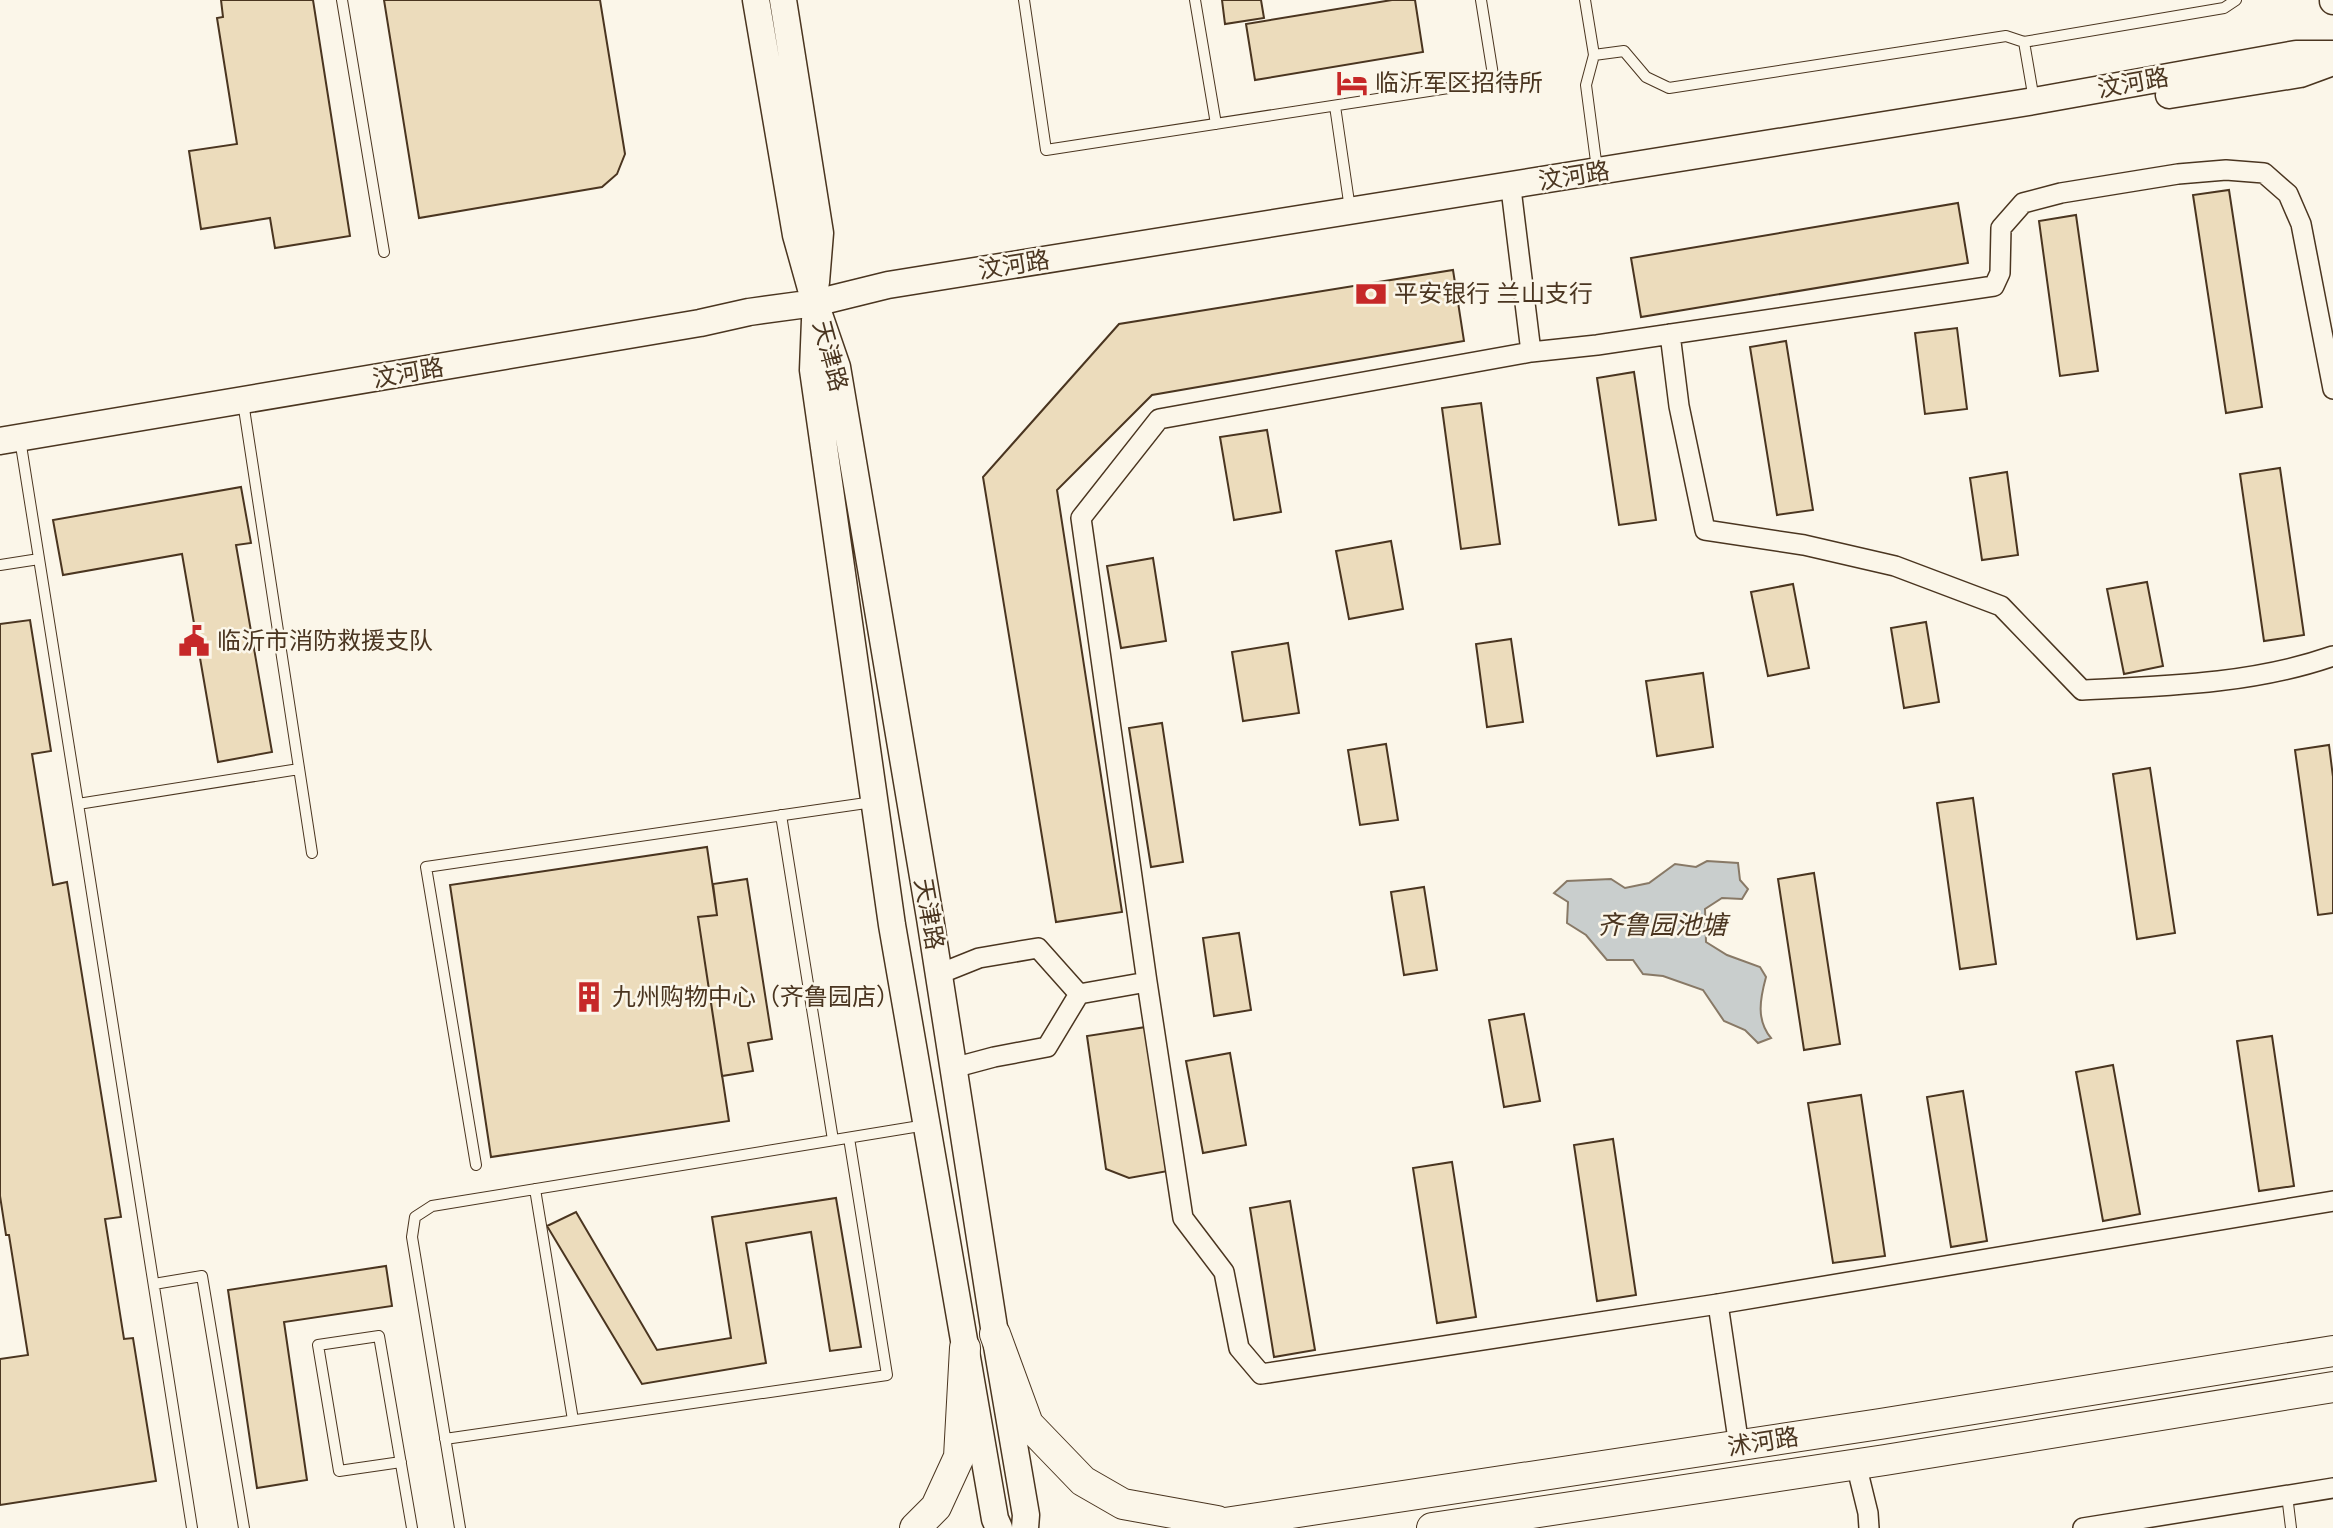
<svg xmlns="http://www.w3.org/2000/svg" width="2333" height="1528" viewBox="0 0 2333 1528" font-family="Helvetica,'Noto Sans SC',sans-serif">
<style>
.water{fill:#c9cecd;stroke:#887966;stroke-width:2}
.building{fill:#ecdcbc;stroke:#4a3520;stroke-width:2}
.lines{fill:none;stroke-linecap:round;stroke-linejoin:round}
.lane-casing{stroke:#4a3520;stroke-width:12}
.street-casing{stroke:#4a3520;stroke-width:22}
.secondary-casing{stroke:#4a3520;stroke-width:29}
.primary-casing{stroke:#4a3520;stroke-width:32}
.lane{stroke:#fbf6e9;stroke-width:10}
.street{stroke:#fbf6e9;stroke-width:19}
.secondary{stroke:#fbf6e9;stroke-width:26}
.primary{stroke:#fbf6e9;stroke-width:30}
.labels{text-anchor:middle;stroke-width:5;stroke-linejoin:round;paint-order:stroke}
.poi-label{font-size:24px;fill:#4a3520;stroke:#fbf6e9;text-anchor:start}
.street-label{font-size:24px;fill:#4a3520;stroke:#fbf6e9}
.water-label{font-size:26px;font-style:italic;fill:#4a3520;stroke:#fbf6e9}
</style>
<rect width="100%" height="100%" fill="#fbf6e9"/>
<!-- water -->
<path class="water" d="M1707 861 1738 863 1740 880 1748 889 1742 899 1722 898 1705 909 1706 942 1727 955 1760 967 1766 977C1760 999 1756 1020 1771 1038L1758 1043 1745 1030 1724 1021 1703 990 1663 976 1643 974 1633 960H1607L1586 935 1567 923 1568 902 1554 893 1567 881 1611 879 1625 888 1649 883 1675 864 1696 867Z"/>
<!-- building -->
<path class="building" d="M221 0H313L350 236 275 248 270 218 201 229 189 151 237 144 217 18 223 17Z
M384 0H600L625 154 617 174 602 187 419 218Z
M1222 0H1261L1264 18 1225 24Z
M1392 0H1415L1423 52 1255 80 1246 24Z
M2229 190 2262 407 2226 413 2193 195Z
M1958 203 1968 263 1641 317 1631 258Z
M2076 215 2098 371 2060 376 2039 221Z
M1453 270 1464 341 1152 395 1057 490 1122 912 1056 922 983 477 1119 324Z
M1957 328 1967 409 1925 414 1915 333Z
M1786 341 1813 510 1777 515 1750 347Z
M1634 372 1656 520 1619 525 1597 378Z
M1481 403 1500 544 1461 549 1442 408Z
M1267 430 1281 512 1234 520 1220 437Z
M2280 468 2304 635 2264 641 2240 474Z
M2007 472 2018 555 1982 560 1970 478Z
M241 487 251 543 236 545 272 752 218 762 182 554 63 575 53 520Z
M1391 541 1403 609 1349 619 1336 551Z
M1153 558 1166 641 1121 648 1107 566Z
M2147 582 2163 666 2124 674 2107 589Z
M1793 584 1809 668 1768 676 1751 592Z
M30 620 51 751 32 754 53 885 67 882 121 1217 105 1219 124 1339 133 1338 156 1481 0 1505V1359L28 1355 9 1235H6L0 1196V624Z
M1926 622 1939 702 1904 708 1891 628Z
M1511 639 1523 722 1487 727 1476 644Z
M1288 643 1299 713 1243 721 1232 652Z
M1703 673 1713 747 1657 756 1646 681Z
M1162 723 1183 862 1151 867 1129 728Z
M1386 744 1398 820 1360 825 1348 750Z
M2329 745 2333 777V913L2318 915 2295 750Z
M2150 768 2175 933 2137 939 2113 774Z
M1973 798 1996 964 1960 969 1937 803Z
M707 847 717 915 698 917 729 1121 491 1157 450 885Z
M1814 873 1840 1044 1804 1050 1778 879Z
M747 879 772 1039 748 1043 753 1071 722 1076 698 917 717 915 713 884Z
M1424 887 1437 970 1404 975 1391 892Z
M1239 933 1251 1010 1214 1016 1203 938Z
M1524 1014 1540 1101 1504 1107 1489 1020Z
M1146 1027 1168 1171 1129 1178 1106 1169 1087 1036Z
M2272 1036 2294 1186 2259 1191 2237 1041Z
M1230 1053 1246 1145 1203 1153 1186 1061Z
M2113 1065 2140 1214 2103 1221 2076 1072Z
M1963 1091 1987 1241 1951 1247 1927 1097Z
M1861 1095 1885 1256 1833 1263 1808 1103Z
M1613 1139 1636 1295 1597 1301 1574 1145Z
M1452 1162 1476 1317 1437 1323 1413 1168Z
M836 1198 861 1347 830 1351 811 1232 746 1243 766 1363 642 1384 547 1226 576 1212 657 1350 731 1338 712 1217Z
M1290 1201 1315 1350 1274 1357 1250 1208Z
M386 1266 392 1306 284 1322 307 1480 257 1488 228 1290Z"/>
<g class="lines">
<defs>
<path id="lane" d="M342 0 384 252
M1024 0 1046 150 1494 81 1481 0
M1195 0 1216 124
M1585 0 1594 55 1586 85 1597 169
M1594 55 1624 51 1646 77 1669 88 2006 36 2024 42
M2034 100 2024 42 2224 8 2236 0
M1335 106 1350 209
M243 402 312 853
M20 439 78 804 299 769
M0 565 39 559
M78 804 192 1528
M781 815 833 1140
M476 1165 426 867 873 802
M535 1189 573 1420
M154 1284 202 1276 244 1528
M445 1439 887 1375 849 1138
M401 1462 339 1471 318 1345 379 1336 412 1528
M2287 1495 2291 1528
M460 1528 412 1237 415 1217 432 1206 926 1125"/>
<path id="street" d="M1670 334 1679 406 1705 530 1804 545 1895 566 2001 606 2082 690C2166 686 2253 684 2333 656
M1531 352 1597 345 1994 286 2000 273 2001 228 2023 203 2061 193 2178 174 2226 170 2264 173 2288 194 2301 224 2333 389
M939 974 979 958 1038 948 1079 994 1147 982 1081 518 1159 419 1531 352 1512 197
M1147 982 1183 1218 1224 1272 1239 1348 1261 1374 1718 1304 2333 1201
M953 1068 994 1057 1047 1047 1079 994
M1718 1304 1739 1446
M1856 1464 1868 1513 1869 1528
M2083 1528 2333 1488"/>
<path id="secondary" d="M756 0 796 235 815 303 837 367 930 918 995 1334 1026 1515 1025 1528
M783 0 820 233 816 282
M2333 0V1
M2169 95 2300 74 2333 62
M815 320 813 370 892 925 995 1519 999 1528
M0 441 700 323 749 312 815 303 888 285 2034 101 2296 54H2333"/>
<path id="primary" d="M995 1334 1028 1424 1083 1481 1123 1504 1217 1521
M915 1528 936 1507 959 1457 965 1348
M1192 1528 1880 1424 2333 1351
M1432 1528 1885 1460 2333 1387"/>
</defs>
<!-- lane casing -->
<use href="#lane" class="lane-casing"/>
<!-- street casing -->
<use href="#street" class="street-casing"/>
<!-- secondary casing -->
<use href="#secondary" class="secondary-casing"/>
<!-- primary casing -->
<use href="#primary" class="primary-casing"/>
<!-- lane -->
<use href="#lane" class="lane"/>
<!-- street -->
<use href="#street" class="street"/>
<!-- secondary -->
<use href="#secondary" class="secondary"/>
<!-- primary -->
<use href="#primary" class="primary"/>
</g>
<!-- icons -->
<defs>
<symbol id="hotel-bare" viewBox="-9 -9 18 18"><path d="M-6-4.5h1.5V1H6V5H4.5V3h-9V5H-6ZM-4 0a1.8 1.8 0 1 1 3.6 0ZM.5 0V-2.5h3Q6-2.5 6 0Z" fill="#c62828" stroke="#fbf6e9" stroke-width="2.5" paint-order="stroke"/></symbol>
<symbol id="bank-bare" viewBox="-9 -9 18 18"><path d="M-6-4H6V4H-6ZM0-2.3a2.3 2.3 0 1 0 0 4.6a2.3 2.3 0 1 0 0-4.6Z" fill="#c62828" stroke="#fbf6e9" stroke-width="2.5" paint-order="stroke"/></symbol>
<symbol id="civic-bare" viewBox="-9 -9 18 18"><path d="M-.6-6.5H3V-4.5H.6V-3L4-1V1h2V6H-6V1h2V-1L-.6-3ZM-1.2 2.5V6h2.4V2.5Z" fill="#c62828" stroke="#fbf6e9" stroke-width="2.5" paint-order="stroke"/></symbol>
<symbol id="building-bare" viewBox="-9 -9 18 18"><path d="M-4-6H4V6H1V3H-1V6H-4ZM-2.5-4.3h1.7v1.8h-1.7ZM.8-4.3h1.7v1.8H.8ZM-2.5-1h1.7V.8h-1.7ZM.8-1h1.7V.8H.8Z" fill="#c62828" stroke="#fbf6e9" stroke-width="2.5" paint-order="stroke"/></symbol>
</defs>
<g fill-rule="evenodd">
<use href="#hotel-bare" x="1330" y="61" width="44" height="44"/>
<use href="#bank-bare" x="1349" y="272" width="44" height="44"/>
<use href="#civic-bare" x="172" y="619" width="44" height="44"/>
<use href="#building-bare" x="567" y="975" width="44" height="44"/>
</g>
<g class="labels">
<!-- poi labels -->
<g class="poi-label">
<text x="1375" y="91">临沂军区招待所</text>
<text x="1394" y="302">平安银行 兰山支行</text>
<text x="217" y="649">临沂市消防救援支队</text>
<text x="612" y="1005">九州购物中心（齐鲁园店）</text>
</g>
<!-- street labels -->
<g class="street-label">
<text transform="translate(2133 83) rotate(-10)" y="8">汶河路</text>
<text transform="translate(1574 176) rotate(-9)" y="8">汶河路</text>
<text transform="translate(1014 265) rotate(-9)" y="8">汶河路</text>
<text transform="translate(830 356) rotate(75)" y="8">天津路</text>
<text transform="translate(408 373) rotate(-10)" y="8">汶河路</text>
<text transform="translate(929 914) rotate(80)" y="8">天津路</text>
<text transform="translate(1763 1442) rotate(-9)" y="8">沭河路</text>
</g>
<!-- water labels -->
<g class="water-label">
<text x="1662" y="934">齐鲁园池塘</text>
</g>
</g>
</svg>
